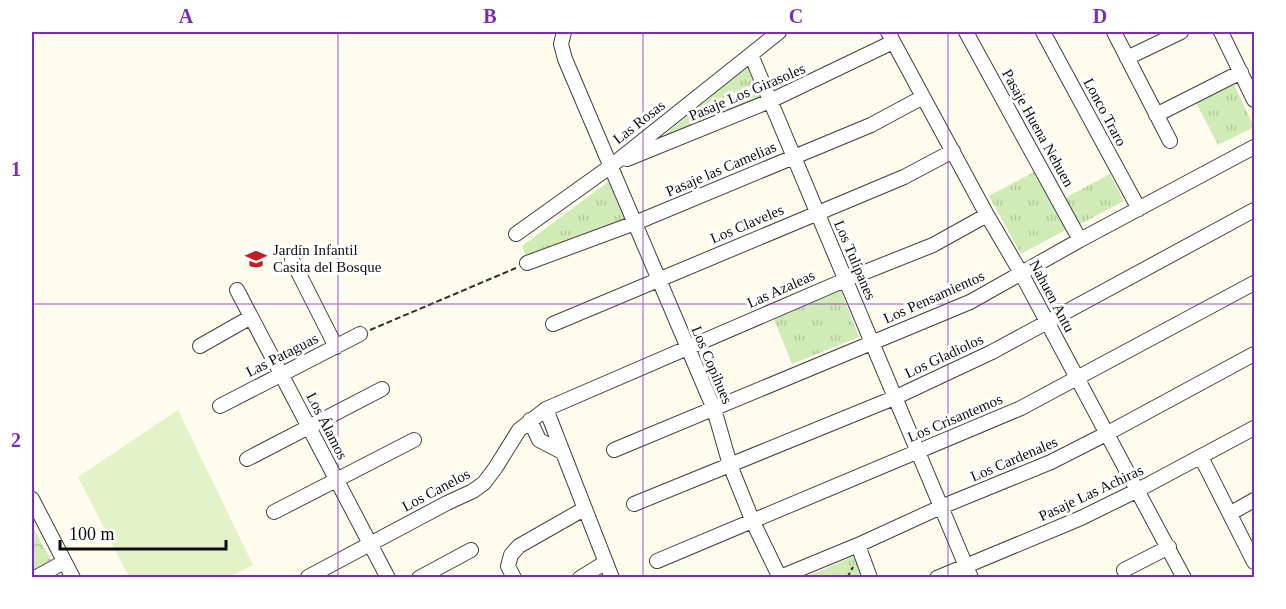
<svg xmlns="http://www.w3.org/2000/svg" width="1286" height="609" viewBox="0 0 1286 609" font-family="Georgia,serif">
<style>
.grass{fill:url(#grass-tufts)}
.park{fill:url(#park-crowns)}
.pitch{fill:#e3f2c8}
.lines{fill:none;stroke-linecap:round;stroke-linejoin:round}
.minor-casing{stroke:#404040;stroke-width:16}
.path{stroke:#2f2f2f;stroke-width:2;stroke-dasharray:6 3;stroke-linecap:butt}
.minor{stroke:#fff;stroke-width:14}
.grid{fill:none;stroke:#7b2cbf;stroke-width:1.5;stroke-opacity:0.55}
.labels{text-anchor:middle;stroke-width:6;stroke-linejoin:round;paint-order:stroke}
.street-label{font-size:15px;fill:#0d0d0d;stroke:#fff}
.poi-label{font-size:15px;fill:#0d0d0d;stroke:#fff;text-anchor:start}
.neatline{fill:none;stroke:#7b2cbf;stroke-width:2}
.grid-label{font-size:20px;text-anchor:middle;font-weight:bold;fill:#7b2cbf}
</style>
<defs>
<pattern id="grass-tufts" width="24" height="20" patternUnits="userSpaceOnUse" patternTransform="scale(1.5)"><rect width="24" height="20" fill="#d1ebb6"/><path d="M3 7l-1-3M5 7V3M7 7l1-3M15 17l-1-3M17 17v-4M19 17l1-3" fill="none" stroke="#b2c89b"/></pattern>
<pattern id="park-crowns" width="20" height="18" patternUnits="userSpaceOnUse" patternTransform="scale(1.5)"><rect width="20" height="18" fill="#d1ebb6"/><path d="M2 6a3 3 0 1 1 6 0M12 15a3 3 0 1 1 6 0" fill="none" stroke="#b2c89b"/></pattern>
</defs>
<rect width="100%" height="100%" fill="#fffcee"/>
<!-- grass -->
<path class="grass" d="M748 66 764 99 651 146Z
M1233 82 1254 127 1218 145 1195 101Z
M1037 170 1069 228 1021 254 989 196Z
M1110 174 1124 201 1077 226 1063 199Z
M609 181 626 222 527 260 522 246Z
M840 289 859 337 792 364 773 317Z
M863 552 872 578H804Z"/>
<!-- park -->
<path class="park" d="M33 527 51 560 32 571V528Z"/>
<!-- pitch -->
<path class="pitch" d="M178 410 253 565 229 577H129L78 477Z"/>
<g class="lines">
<defs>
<path id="minor" d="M564 32 561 44 565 59 714 409 730 465 753 522 780 578
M888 32 987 215 1021 273 1184 578
M966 32 1080 240
M1043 32 1139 209
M1114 32 1170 141
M1221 32 1254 100
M751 55 971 578
M1127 58 1181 32
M1156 115 1241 72
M627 159 770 101 893 42
M516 234 611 166 779 32
M292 260 336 347
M527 263 635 223 871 125 923 97
M237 290 388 578
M553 324 904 177 953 151
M200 346 251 317
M220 406 360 334
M546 409 612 578
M530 420 539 440 562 452
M614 450 970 302 1080 240 1254 147
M1201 457 1254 562
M247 459 382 389
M32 499 73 578
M634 504 894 398 992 352 1254 210
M274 512 414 440
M1231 513 1254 500
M858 545 870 578
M657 561 1021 408 1254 283
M1124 570 1169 547
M308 577 447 503 473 491 484 483 496 467 519 430 546 409 845 280 933 245 987 215
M35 578 64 562
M419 578 471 550
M514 578 508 566 511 555 519 546 584 509
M580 578 606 562
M778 578 858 545 941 507 1051 462 1108 433 1254 354
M937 578 1081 518 1138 490 1254 428"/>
</defs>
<!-- minor casing -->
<use href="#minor" class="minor-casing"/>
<!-- path -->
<path class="path" d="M370 330 516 268
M847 578 853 567"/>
<!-- minor -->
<use href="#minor" class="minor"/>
</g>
<!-- grid -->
<path class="grid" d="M338 32V578M643 32V578M948 32V578M32 304H1254"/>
<!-- icons -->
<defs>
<symbol id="school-bare" viewBox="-9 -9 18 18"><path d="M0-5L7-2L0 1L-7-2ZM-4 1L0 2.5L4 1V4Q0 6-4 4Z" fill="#c41f25" stroke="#fff" stroke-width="2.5" paint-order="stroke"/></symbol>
</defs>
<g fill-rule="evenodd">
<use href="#school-bare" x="241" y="244" width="30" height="30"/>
</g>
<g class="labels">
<!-- street labels -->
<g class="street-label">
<text transform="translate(747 92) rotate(-23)" y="5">Pasaje Los Girasoles</text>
<text transform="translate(1105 112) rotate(62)" y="5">Lonco Traro</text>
<text transform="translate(639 122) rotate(-38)" y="5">Las Rosas</text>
<text transform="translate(1038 128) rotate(61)" y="5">Pasaje Huena Nehuen</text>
<text transform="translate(721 169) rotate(-23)" y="5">Pasaje las Camelias</text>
<text transform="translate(747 224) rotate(-23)" y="5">Los Claveles</text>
<text transform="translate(855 260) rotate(67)" y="5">Los Tulipanes</text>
<text transform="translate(781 289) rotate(-24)" y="5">Las Azaleas</text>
<text transform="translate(1052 296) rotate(62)" y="5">Nahuen Antu</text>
<text transform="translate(934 297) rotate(-24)" y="5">Los Pensamientos</text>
<text transform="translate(282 355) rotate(-27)" y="5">Las Pataguas</text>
<text transform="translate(944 356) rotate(-25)" y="5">Los Gladiolos</text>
<text transform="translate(712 365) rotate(67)" y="5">Los Copihues</text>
<text transform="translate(955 418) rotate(-23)" y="5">Los Crisantemos</text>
<text transform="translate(327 426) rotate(63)" y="5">Los Álamos</text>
<text transform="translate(1014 459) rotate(-23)" y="5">Los Cardenales</text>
<text transform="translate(436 490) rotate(-28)" y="5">Los Canelos</text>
<text transform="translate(1091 493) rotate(-25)" y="5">Pasaje Las Achiras</text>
</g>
<!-- poi labels -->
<g class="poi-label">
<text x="273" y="255">Jardín Infantil<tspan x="273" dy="17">Casita del Bosque</tspan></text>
</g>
</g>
<!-- border -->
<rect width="1286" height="609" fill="none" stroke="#ffffff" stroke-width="66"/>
<!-- scale -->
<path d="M60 540v9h166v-9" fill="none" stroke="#0d0d0d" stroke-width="3"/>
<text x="69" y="540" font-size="18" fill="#0d0d0d" stroke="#ffffff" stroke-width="4.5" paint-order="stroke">100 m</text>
<rect x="33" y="33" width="1220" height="543" class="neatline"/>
<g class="grid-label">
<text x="186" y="23">A</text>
<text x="490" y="23">B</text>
<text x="796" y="23">C</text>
<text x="1100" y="23">D</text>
<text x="16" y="176">1</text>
<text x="16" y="447">2</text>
</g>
</svg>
